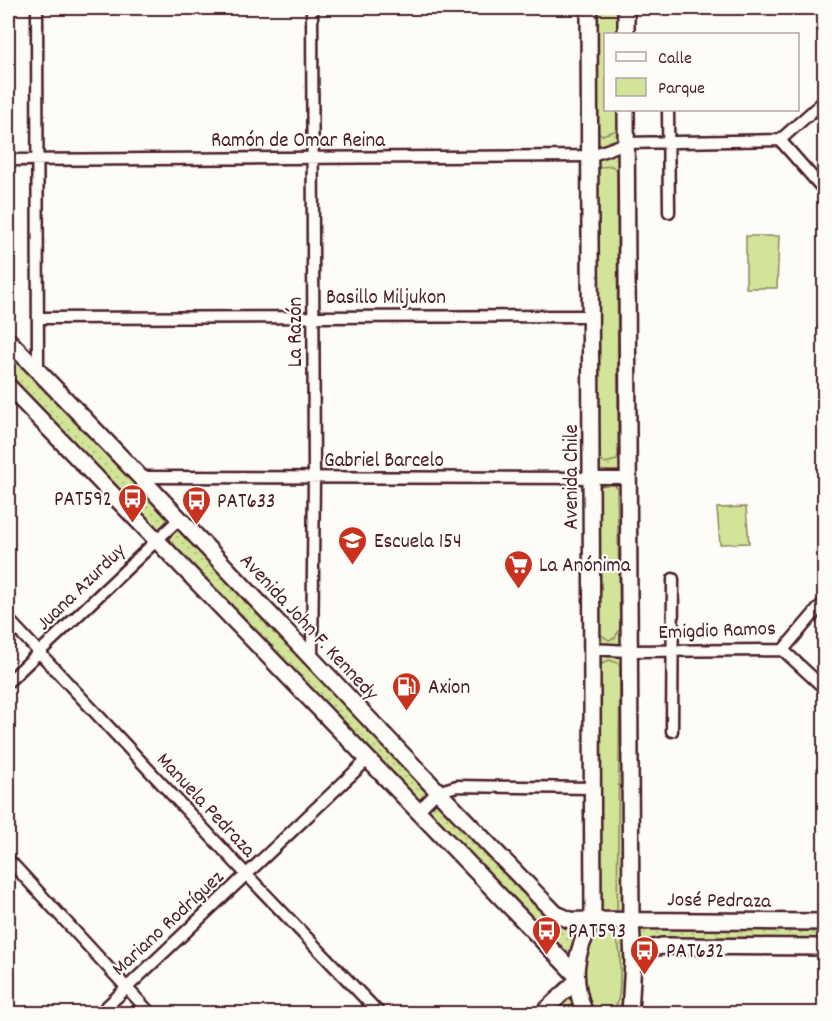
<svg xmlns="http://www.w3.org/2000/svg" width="832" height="1021" viewBox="0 0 832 1021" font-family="Dekko,sans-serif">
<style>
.grass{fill:url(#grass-dots);stroke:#8e8262;stroke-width:1.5}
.park{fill:#d2e498;stroke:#8e8262;stroke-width:1.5}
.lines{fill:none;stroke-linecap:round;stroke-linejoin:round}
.minor-casing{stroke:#4a1f2b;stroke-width:15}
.tertiary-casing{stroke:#4a1f2b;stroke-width:18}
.secondary-casing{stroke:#4a1f2b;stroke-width:20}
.minor{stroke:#fdfcf7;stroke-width:10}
.tertiary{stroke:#fdfcf7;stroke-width:14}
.secondary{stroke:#fdfcf7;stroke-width:15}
.labels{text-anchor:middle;stroke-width:4.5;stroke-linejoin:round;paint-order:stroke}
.street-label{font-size:21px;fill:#4a1f2b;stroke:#fdfcf7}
.poi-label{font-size:21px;fill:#4a1f2b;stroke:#fdfcf7;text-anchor:start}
</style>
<defs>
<pattern id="grass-dots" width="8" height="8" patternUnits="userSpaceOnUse" patternTransform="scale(1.5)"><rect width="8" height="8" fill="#d2e498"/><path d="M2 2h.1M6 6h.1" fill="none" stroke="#b6c383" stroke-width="1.8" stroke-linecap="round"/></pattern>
</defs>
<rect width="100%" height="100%" fill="#fdfcf7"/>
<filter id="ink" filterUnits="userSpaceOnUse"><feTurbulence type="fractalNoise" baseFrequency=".0167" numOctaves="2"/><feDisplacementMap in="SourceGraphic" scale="12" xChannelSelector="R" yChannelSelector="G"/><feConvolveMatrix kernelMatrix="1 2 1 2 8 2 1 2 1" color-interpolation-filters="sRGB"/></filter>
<g filter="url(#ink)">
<!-- grass -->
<path class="grass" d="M589 8H626V34H606V110H626L631 919 824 922V947L662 946 633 961 630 1013H541L576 982 8 386V341L556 914 592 920Z"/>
<!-- park -->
<path class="park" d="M595 8H618V34H606V110H618V124L615 131 602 135 597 131V126Z
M612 166 617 170 618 454 617 460 605 463 600 461 599 457 596 172 601 167Z
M746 236H779L777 288H746Z
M608 483 615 485 617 488 620 628 615 638 609 640 600 634 599 487Z
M746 507 749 543 720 544 717 508Z
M609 660 618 663 620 667 617 911 596 913 601 898 600 665Z
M608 930C623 944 620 958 620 977 620 990 620 1020 599 1012 595 1011 591 1008 588 1004 581 990 580 943 595 933 598 931 604 931 608 930Z"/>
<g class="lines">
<defs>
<path id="minor" d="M37 8 38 371
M312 8 314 478 312 657
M824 101 780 140 824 190
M668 110 669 212
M8 160 590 156 626 143 780 140
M38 318 590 316
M140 477 628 478
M8 619 246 874 380 1014
M591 649 629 651 783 650 824 602
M783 650 824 688
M8 682 179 519
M672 731 673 579
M418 811 437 792 457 786 592 788
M8 859 151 1014
M99 1014 367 760"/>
<path id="tertiary" d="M541 1014 576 981"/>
<path id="secondary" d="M626 8V34
M626 110 631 919 633 961 630 1014
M8 340C193 529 371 725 556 914L570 920 824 922
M8 386 575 974
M633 961 645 950 662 946 824 947
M585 1014C571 977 574 954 593 920L589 8"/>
</defs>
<!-- minor casing -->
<use href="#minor" class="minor-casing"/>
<!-- tertiary casing -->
<use href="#tertiary" class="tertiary-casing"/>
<!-- secondary casing -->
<use href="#secondary" class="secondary-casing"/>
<!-- minor -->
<use href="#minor" class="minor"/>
<!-- tertiary -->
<use href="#tertiary" class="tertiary"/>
<!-- secondary -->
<use href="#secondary" class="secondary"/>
</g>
</g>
<!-- icons -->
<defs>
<symbol id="bus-pin" viewBox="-11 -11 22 30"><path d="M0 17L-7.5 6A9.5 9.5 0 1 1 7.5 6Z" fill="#c8321e" stroke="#fdfcf7"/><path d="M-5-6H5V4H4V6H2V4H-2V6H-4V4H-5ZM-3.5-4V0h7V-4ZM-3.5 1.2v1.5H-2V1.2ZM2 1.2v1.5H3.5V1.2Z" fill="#fff"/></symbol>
<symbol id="school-pin" viewBox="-11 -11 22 30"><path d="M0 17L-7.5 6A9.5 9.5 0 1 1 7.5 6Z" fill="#c8321e" stroke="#fdfcf7"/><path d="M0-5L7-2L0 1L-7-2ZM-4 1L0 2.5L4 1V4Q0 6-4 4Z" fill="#fff"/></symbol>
<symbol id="supermarket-pin" viewBox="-11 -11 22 30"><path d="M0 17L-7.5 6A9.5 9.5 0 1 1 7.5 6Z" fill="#c8321e" stroke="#fdfcf7"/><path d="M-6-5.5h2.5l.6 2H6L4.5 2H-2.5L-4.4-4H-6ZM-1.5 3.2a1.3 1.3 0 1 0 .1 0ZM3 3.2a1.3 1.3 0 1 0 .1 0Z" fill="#fff"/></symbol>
<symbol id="fuel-pin" viewBox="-11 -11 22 30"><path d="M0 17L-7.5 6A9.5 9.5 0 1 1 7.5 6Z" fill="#c8321e" stroke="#fdfcf7"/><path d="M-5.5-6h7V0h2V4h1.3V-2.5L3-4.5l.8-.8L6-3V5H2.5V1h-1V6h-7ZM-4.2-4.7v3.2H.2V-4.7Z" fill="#fff"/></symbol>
</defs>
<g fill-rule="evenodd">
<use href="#bus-pin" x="116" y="482" width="33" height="45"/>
<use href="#bus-pin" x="180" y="484" width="33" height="45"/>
<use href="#school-pin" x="336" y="524" width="33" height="45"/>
<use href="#supermarket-pin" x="502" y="548" width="33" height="45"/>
<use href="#fuel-pin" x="390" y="670" width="33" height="45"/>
<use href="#bus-pin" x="530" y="914" width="33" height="45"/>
<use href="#bus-pin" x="628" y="934" width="33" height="45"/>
</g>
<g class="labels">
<!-- street labels -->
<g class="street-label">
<text x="298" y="146">Ramón de Omar Reina</text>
<text x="386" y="303">Basillo Miljukon</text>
<text transform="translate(294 332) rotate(-90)" y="7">La Razón</text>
<text x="384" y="466">Gabriel Barcelo</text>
<text transform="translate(570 477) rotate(-90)" y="7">Avenida Chile</text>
<text transform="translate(80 586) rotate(-44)" y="7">Juana Azurduy</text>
<text transform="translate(310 626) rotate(47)" y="7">Avenida John F. Kennedy</text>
<text transform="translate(717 629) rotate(-2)" y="7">Emigdio Ramos</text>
<text transform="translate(207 804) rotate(47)" y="7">Manuela Pedraza</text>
<text transform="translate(719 899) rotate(1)" y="7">José Pedraza</text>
<text transform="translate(167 922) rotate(-43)" y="7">Mariano Rodríguez</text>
</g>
<!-- poi labels -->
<g class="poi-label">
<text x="112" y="505" text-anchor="end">PAT592</text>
<text x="217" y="507">PAT633</text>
<text x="374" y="547">Escuela 154</text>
<text x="539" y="571">La Anónima</text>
<text x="428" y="693">Axion</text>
<text x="568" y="937">PAT593</text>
<text x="666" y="957">PAT632</text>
</g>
</g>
<!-- margin -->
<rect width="832" height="1021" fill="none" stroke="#fdfcf7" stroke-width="30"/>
<rect x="15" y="15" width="802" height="991" fill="none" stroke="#4a1f2b" stroke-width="2" filter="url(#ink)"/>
<!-- legend -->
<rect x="604" y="33" width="195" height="78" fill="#fdfcf7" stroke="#b5a4a5" stroke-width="1.5"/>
<rect x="616" y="52" width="30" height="9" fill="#fdfcf7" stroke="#b5a4a5" stroke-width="1.5"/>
<text x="658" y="63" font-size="18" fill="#4a1f2b">Calle</text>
<rect x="616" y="78" width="30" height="18" fill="#d2e498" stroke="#b5a4a5" stroke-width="1.5"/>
<text x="658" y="93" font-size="18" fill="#4a1f2b">Parque</text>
</svg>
